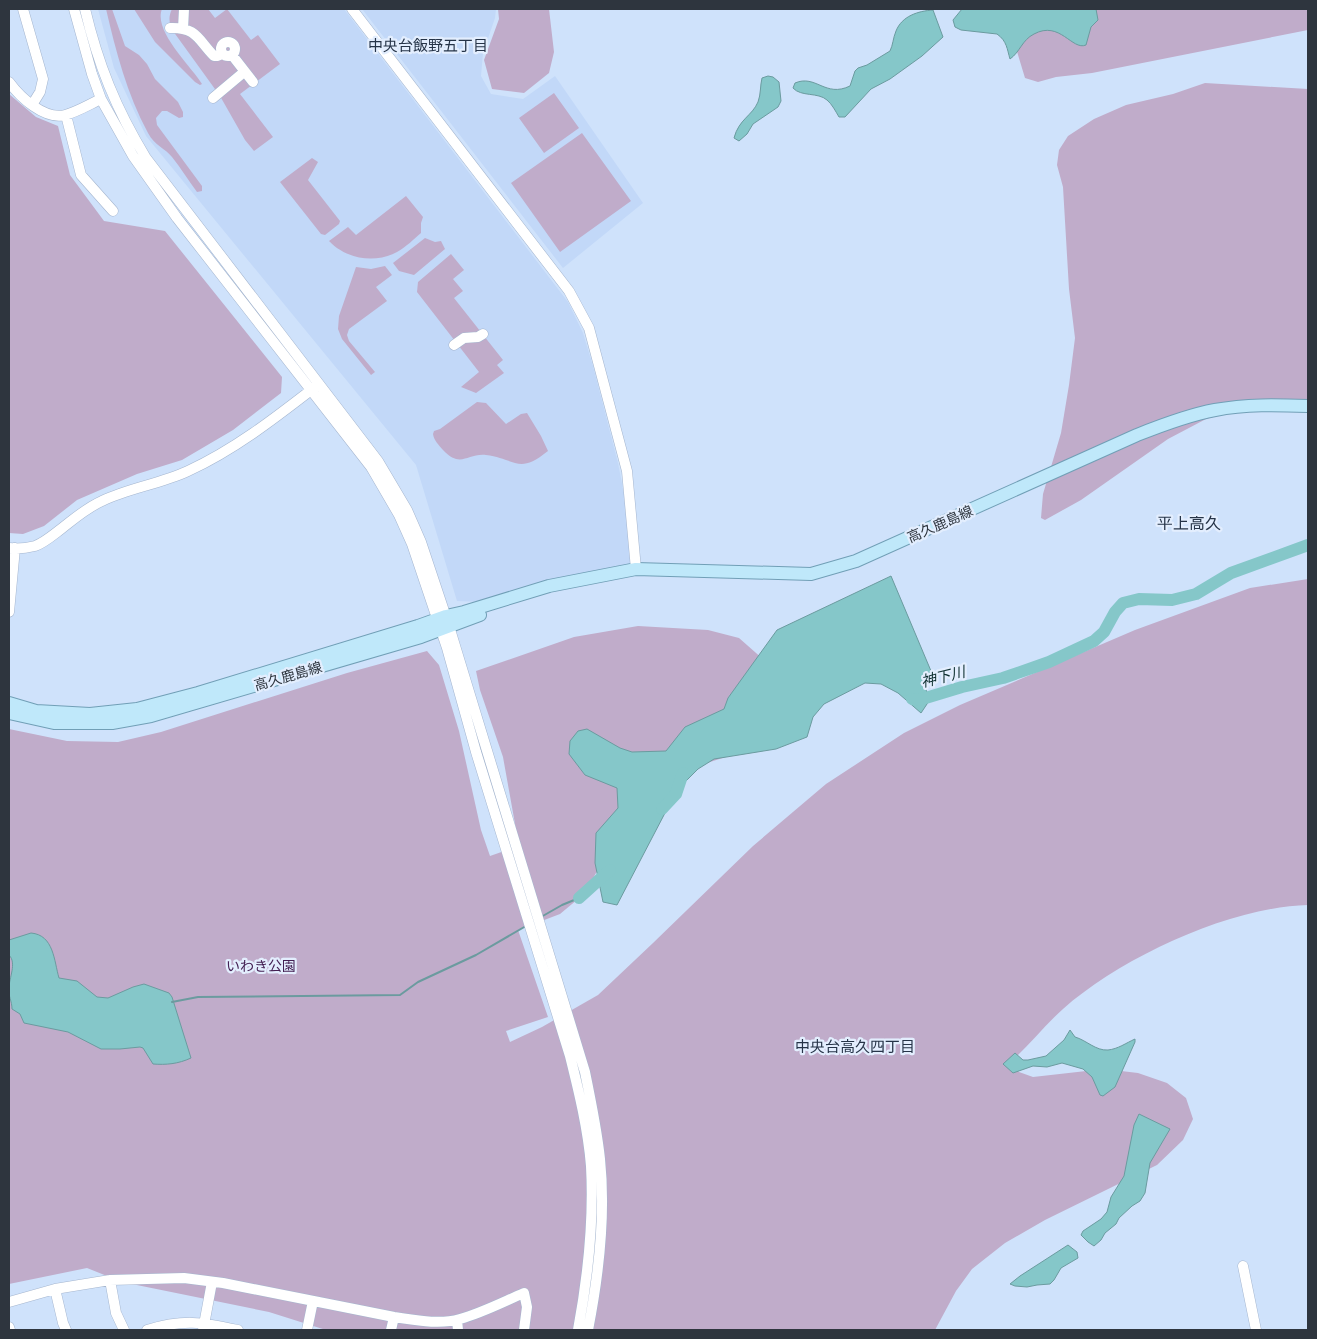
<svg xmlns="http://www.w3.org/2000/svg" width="1317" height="1339" viewBox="0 0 1317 1339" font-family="Poppins,'Noto Sans JP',sans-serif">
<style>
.built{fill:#c2d8f8}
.green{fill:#c0acca}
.water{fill:#85c7c9;stroke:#6b9b9f}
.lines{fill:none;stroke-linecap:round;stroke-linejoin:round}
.stream{stroke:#6b9b9f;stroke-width:2}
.river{stroke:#85c7c9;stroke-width:12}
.minor-casing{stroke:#a5b6cf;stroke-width:11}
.major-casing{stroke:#719fb6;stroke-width:14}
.minor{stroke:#fff;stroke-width:10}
.major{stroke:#bfe8fa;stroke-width:12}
.labels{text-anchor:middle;stroke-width:4.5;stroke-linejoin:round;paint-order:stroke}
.street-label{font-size:14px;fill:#2e353e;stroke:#e3eefe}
.park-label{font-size:14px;fill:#442053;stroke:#e3eefe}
.neighbourhood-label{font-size:15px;fill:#263448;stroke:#e3eefe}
.water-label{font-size:15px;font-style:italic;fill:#0f3031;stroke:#e3eefe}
.quarter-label{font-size:16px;fill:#263448;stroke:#e3eefe}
</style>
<rect width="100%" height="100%" fill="#cfe2fb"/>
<!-- built -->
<path class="built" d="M98 9H344L568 302 583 333 593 366 618 463 624 494 631 565 481 602 457 601 416 465 146 136 114 68Z
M362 9H496L495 18 483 53 481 76 491 94 523 99 555 76 643 203 563 268Z"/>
<!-- green -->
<path class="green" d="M106 9H112L125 46 139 55 147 64 155 79 178 102 183 112V117L179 118 167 111H162L156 118 157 125 202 186V191L197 192C188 180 181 168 172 157 165 148 155 146 148 133 127 94 116 52 106 9Z
M134 9H162C153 31 191 66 202 84L200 85 195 82 155 42Z
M172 9H208L215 18 227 9 251 40 258 35 280 64 240 94 273 137 254 151 245 140 220 96 173 31C169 24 168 17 172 9Z
M498 9H549L554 52 549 73 524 93 492 89 484 60 499 19Z
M1006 9H1308V30L1092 73 1056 77 1038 82 1025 78 1012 35Z
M1205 83 1308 89V409H1243L1206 419 1168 439 1081 500 1045 520 1041 518 1043 494 1061 433 1069 385 1075 338 1069 289 1063 187 1057 165 1059 150 1068 136 1094 119 1126 105 1173 94Z
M554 93 579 128 544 153 519 118Z
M9 94 36 117 58 126 70 175 104 221 165 231 282 377 281 393 233 430 182 460 137 474 77 500 44 526 23 534 9 533Z
M582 133 631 201 560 252 511 183Z
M312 158 318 162 308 180 340 221 339 224 325 235 321 234 280 182Z
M406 196 423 217 421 223V233C414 239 406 247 397 252 375 264 346 259 329 241L348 227 356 235Z
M425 238 435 242 441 241 445 249 414 275 399 271 393 263Z
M451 254 464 270 453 279 463 291 454 298 503 360 497 365 504 373 476 393 461 387 479 372 417 292 418 282Z
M385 266 392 275 376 287 387 301 349 329 347 335 349 341 375 372 371 375 342 339 338 329 339 316 356 267 371 269Z
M477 402 486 403 506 424 521 414 527 413 541 436 548 451C518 475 517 459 486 455 467 453 461 469 443 450 439 445 434 441 433 434L434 431 440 429Z
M1308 579V905C1230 907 1122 957 1063 1009 1046 1024 1032 1042 1015 1058L1013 1066 1019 1072 1033 1077 1104 1069 1138 1073 1167 1083 1186 1098 1193 1119 1183 1140 1157 1165 1045 1220 1005 1243 972 1269 956 1291 935 1330H326L269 1312 122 1282 87 1268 9 1284V729L67 741 118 742 161 732 347 673 427 651 439 665 459 731 481 830 490 856 516 847 517 835 503 757 480 690 476 671 574 637 638 626 708 630 739 638 764 660 738 753 679 772 600 866 584 894 560 914 518 930 548 1017 506 1031 510 1042 542 1027 598 995 653 943 753 846 826 784 904 733 960 705 1135 630 1250 588Z"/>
<!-- water -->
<path class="water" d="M962 9H1096L1098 20 1091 27 1086 45C1072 51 1060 20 1034 34 1022 40 1020 52 1010 59 1007 49 1007 41 997 34L961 30 955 27 953 20Z
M933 10 943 37 922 56 890 79 871 89 845 117H839C836 112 832 104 827 100 818 92 801 97 793 88L795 83C816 74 825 98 850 86L855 71 858 68 867 65 890 51C893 45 893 38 896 31 902 16 918 11 933 10Z
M768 76 773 77 779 82 781 101 778 107 753 124 747 134 739 141 734 138C739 119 752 116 758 102 761 94 760 86 762 78Z
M891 576 931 671C922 683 926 687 929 701L921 713 898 693 881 684 865 683 824 704 813 717 807 737 776 749 714 759 698 769 677 790 617 905 603 902 595 863 596 833 618 808 617 788 585 775 569 754 570 741 578 731 587 729 620 748 632 752 666 751 685 727 724 709 728 698 777 630Z
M31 933C54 935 54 961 59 978L77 981 97 997 108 998 133 987 144 984 169 993 172 997 191 1058C178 1064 166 1065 153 1064L143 1048 140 1047 120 1049H101L68 1032 24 1023 20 1014 12 1009C12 1001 8 996 9 988 9 978 17 963 9 955V940Z
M1070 1030 1075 1037C1086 1040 1096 1051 1108 1050 1118 1049 1126 1043 1135 1039V1042L1115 1087 1103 1096 1100 1095 1092 1077 1083 1069 1062 1063 1047 1067 1033 1066 1013 1073 1003 1064 1015 1053 1023 1060H1028L1046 1056 1064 1040Z
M1139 1114 1170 1129 1150 1163 1145 1193 1140 1201 1132 1206 1119 1218 1116 1224 1105 1233 1101 1240 1094 1246 1088 1242 1081 1235 1083 1231 1101 1219 1107 1212 1111 1197 1124 1176 1134 1125Z
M1068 1245 1077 1252 1078 1258 1061 1268 1054 1280 1050 1284 1037 1285 1027 1287 1015 1286 1010 1284 1020 1276Z"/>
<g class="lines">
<!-- stream -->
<path class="stream" d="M541 917 562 905 579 898
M172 1002 198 997 400 995 418 982 476 955 526 926"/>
<!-- river -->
<path class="river" d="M912 699 919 700 962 687 1003 678 1049 662 1094 641 1104 632 1115 612 1123 603 1139 599 1172 600 1196 594 1231 573 1308 545
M662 809 676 794 683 773
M579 898 610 870"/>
<defs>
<path id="minor" d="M23 9 43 79 40 92 32 105
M74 9 92 74 101 99 133 156 177 218 371 467 399 515 412 544 447 648 476 752 570 1056C579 1092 588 1129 591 1166 594 1221 588 1276 578 1330
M85 9C98 64 116 109 146 158L378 461 407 510 421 542 449 626 585 1072C591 1101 597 1130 600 1159 606 1217 599 1274 588 1330
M352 9 569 291 589 328 627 471 636 569
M170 28C197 27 198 40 214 56H217L222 54
M183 29 184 9
M221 49a7 7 0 1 1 14 0a7 7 0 1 1-14 0Z
M232 55 253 82
M9 82C20 97 44 120 65 115 77 112 90 104 101 99
M213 98 244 72
M66 115 81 175 113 211
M454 345 464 338 478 337 483 334
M9 548C17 549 27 548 35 546 44 543 53 535 61 529 74 519 86 508 102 501 129 488 160 484 188 471 234 450 275 418 315 387
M9 612 15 548
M1243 1266 1256 1330
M110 1280 116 1313 124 1330
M55 1289 63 1323 66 1330
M9 1302 55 1289 110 1280 184 1278 223 1283 394 1317C415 1320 439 1325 460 1319 482 1313 503 1302 524 1293L527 1307 524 1330
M457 1320 458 1330
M9 1327 10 1330
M147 1330C183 1319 202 1322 238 1330
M203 1330 212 1282
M307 1330 313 1301
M391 1330 394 1317"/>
<path id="major" d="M9 703 36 711 90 714 137 709 198 693 418 626 446 616 464 612 549 586 636 569 811 574 856 561 1137 435C1162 425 1188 415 1215 410 1246 404 1277 405 1308 406
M9 713 54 723H112L151 716 421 637 480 615"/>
</defs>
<!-- minor casing -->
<use href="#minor" class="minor-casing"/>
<!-- major casing -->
<use href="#major" class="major-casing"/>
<!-- minor -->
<use href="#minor" class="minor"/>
<!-- major -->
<use href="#major" class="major"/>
</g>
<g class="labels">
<!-- street labels -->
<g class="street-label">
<text transform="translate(940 524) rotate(-24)" y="5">高久鹿島線</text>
<text transform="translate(288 676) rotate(-16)" y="5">高久鹿島線</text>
</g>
<!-- park labels -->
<g class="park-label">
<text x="261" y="971">いわき公園</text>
</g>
<!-- neighbourhood labels -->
<g class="neighbourhood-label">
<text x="428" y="51">中央台飯野五丁目</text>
<text x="855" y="1052">中央台高久四丁目</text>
</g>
<!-- water labels -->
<g class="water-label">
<text transform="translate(943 677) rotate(-14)" y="5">神下川</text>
</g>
<!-- quarter labels -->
<g class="quarter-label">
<text x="1189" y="529">平上高久</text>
</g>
</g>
<!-- border -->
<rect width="1317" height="1339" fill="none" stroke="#2e353e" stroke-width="20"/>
</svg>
